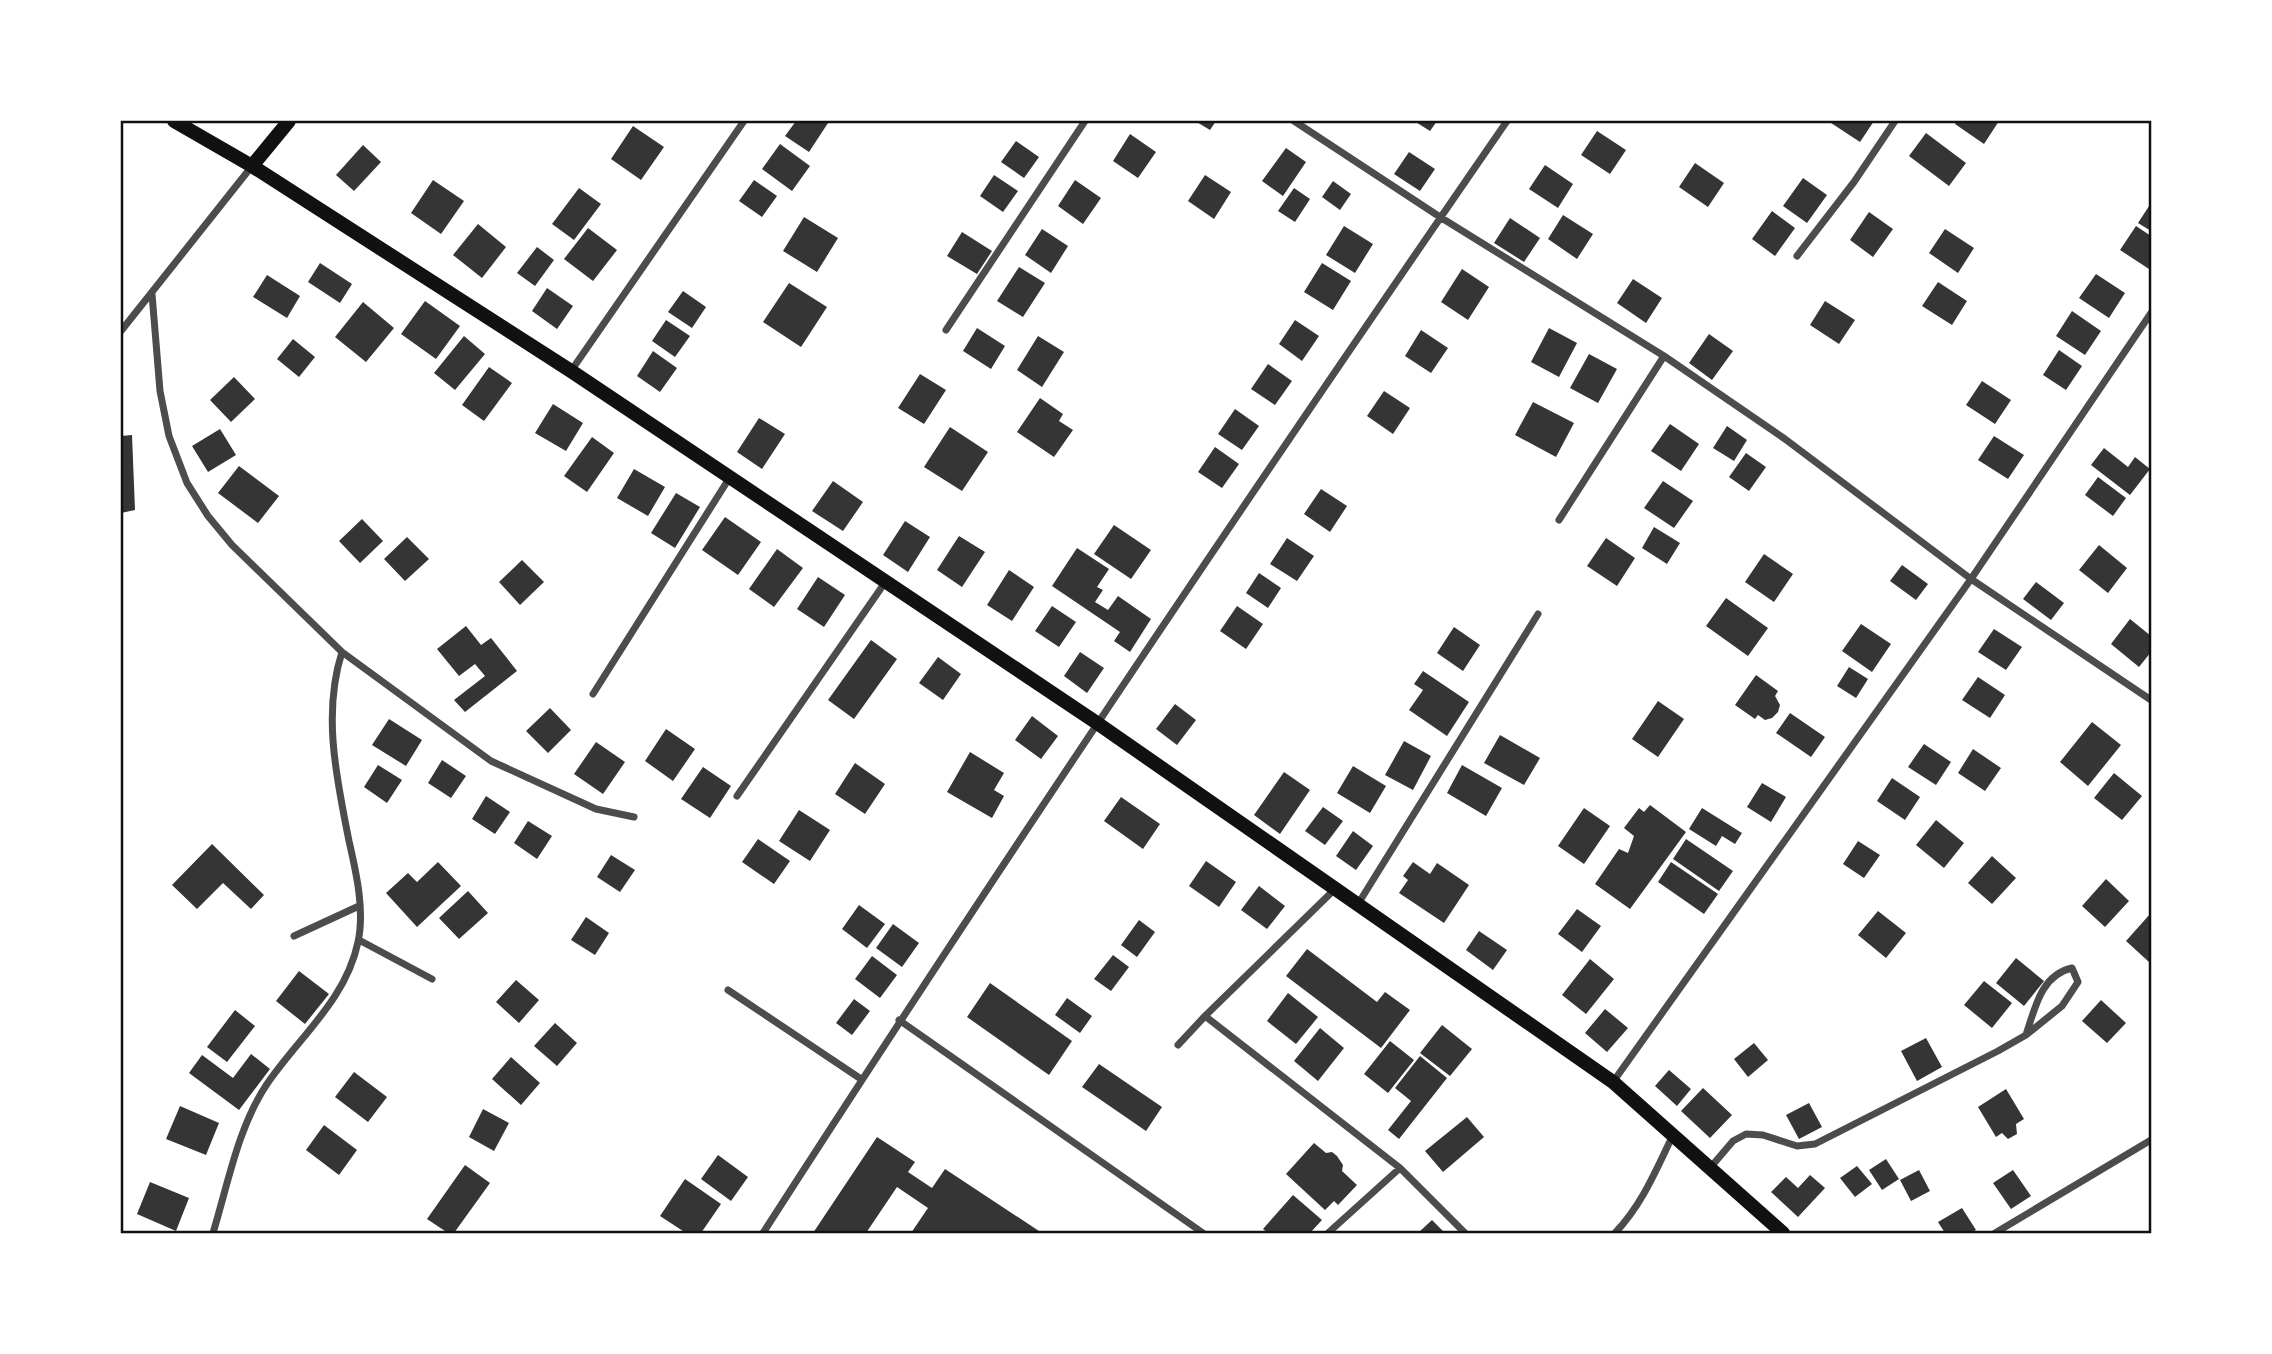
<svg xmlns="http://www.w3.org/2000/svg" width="2272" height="1354" viewBox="0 0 2272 1354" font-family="'DM Sans',sans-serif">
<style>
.building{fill:#353535}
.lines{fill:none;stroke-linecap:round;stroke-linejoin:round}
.minor{stroke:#4c4c4c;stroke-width:7}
.secondary{stroke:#111;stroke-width:14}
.neatline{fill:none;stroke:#111;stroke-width:2.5}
</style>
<rect width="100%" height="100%" fill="#fff"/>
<!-- building -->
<path class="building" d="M796 121H825L828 123 809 152 785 136Z
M1195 121H1216L1210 130Z
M1414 121H1437L1430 131Z
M1828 121H1874L1860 142Z
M1957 121H1999L1984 144 1955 124Z
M633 126 664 147 641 180 611 159Z
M1597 131 1626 150 1610 174 1581 155Z
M1926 133 1966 163 1949 186 1909 156Z
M1130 134 1156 152 1138 178 1113 161Z
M1016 141 1039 157 1024 178 1001 162Z
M780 144 810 166 792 191 762 169Z
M363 145 381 162 354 191 336 175Z
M1286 148 1306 162 1283 196 1262 181Z
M1409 152 1435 169 1420 191 1394 174Z
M1695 163 1724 183 1708 207 1679 187Z
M1545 165 1573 184 1558 208 1529 189Z
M994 175 1018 191 1003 212 980 196Z
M1205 175 1231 192 1214 219 1188 201Z
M1803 178 1827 195 1807 223 1783 206Z
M433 180 464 201 441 234 411 213Z
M754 180 777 196 762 217 739 201Z
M1075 180 1101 198 1083 224 1058 206Z
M1333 181 1351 194 1340 210 1322 197Z
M579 188 601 204 574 240 552 224Z
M1294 188 1310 199 1295 222 1278 211Z
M2151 203V231L2138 223Z
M1772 211 1795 228 1775 256 1752 239Z
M1869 212 1893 229 1873 257 1850 240Z
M1563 215 1593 234 1577 259 1548 239Z
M804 217 838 238 817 272 783 251Z
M1510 218 1540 238 1524 262 1494 243Z
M478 224 506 247 482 278 453 255Z
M1344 226 1373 244 1355 273 1326 255Z
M2136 226 2151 236V266L2149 269 2120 250Z
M588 228 617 250 593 281 564 259Z
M1042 229 1068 246 1051 273 1025 255Z
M1945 229 1974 248 1958 273 1929 253Z
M962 232 992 251 977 274 947 256Z
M537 247 554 260 535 286 517 273Z
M320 263 352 284 340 303 308 282Z
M1322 263 1351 281 1333 310 1304 292Z
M1019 267 1045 283 1023 317 997 301Z
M1462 269 1489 287 1468 320 1441 302Z
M2096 274 2125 293 2109 318 2079 298Z
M267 275 300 296 287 318 253 297Z
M1633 279 1662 298 1646 323 1617 303Z
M1938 282 1967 301 1952 325 1922 306Z
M789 283 827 307 801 347 763 322Z
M547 288 573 306 557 329 532 311Z
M683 291 706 307 692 328 668 312Z
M425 301 460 326 436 359 401 334Z
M1825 301 1855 320 1839 344 1810 325Z
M363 302 394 328 366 362 335 337Z
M2072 311 2101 331 2085 355 2056 336Z
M666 320 690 336 675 357 652 341Z
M1295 320 1319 336 1302 361 1279 344Z
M977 328 1005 346 991 369 963 351Z
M1549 328 1577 343 1559 377 1531 362Z
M1421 330 1448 348 1431 373 1405 356Z
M1709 334 1733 351 1712 380 1689 363Z
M464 336 485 354 455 390 434 373Z
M1038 336 1064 352 1042 387 1017 370Z
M293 339 315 357 299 377 277 359Z
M2059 350 2082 366 2066 390 2043 375Z
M653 351 677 368 660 392 637 376Z
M1589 354 1617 369 1598 403 1570 388Z
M1268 364 1292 381 1275 405 1251 389Z
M489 367 512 383 484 421 462 405Z
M920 374 946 390 924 424 898 408Z
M234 377 255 399 231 422 210 400Z
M1982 381 2011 400 1995 424 1966 405Z
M1384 391 1410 408 1393 434 1367 416Z
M1040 398 1063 414 1059 421 1073 430 1054 457 1017 432Z
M1533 402 1574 423 1556 457 1515 435Z
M553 404 583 423 566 451 535 433Z
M1235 409 1259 426 1242 450 1218 434Z
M759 418 785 434 762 469 737 452Z
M1670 424 1699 444 1681 471 1651 451Z
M1727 426 1747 440 1734 461 1713 448Z
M950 427 988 452 962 491 924 467Z
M220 429 236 455 208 472 192 446Z
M132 435 135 510 121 513V436Z
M1994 436 2024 455 2008 479 1978 460Z
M592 437 614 453 587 492 564 476Z
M1215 447 1239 464 1222 488 1198 472Z
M2104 448 2128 467 2135 457 2150 469 2130 495 2091 465Z
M1746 453 1766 467 1749 491 1729 477Z
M239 466 279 496 258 523 218 493Z
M634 469 665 487 648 516 617 498Z
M2098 477 2126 498 2113 516 2085 495Z
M833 481 863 502 843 531 812 511Z
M1663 481 1693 501 1674 528 1644 508Z
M1321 489 1347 506 1330 532 1304 514Z
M676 493 700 507 675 548 651 533Z
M725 517 761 542 738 575 702 550Z
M362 519 383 541 360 563 339 541Z
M905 521 930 537 908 572 883 555Z
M1114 525 1151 550 1131 579 1094 554Z
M1654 527 1680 543 1667 564 1642 548Z
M959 536 985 552 962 587 937 570Z
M407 537 429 559 405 581 384 559Z
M1287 538 1314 556 1297 581 1270 564Z
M1606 538 1635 558 1617 586 1587 566Z
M2099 545 2127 568 2108 593 2079 570Z
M1077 548 1109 569 1097 587 1103 590 1095 602 1108 610 1118 596 1151 619 1130 652 1114 641 1120 632 1052 586Z
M777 549 803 568 774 607 749 589Z
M1764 554 1793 574 1774 602 1745 582Z
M522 560 544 582 520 605 499 582Z
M1902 565 1928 584 1916 600 1890 581Z
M1009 570 1034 587 1012 621 987 605Z
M1259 573 1281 588 1268 608 1246 593Z
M818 577 845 595 824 627 797 609Z
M2036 582 2064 603 2051 620 2023 599Z
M1726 598 1768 628 1748 656 1706 626Z
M1052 606 1076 622 1059 647 1035 631Z
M1237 606 1263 624 1246 649 1220 631Z
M2130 619 2151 636V652L2139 667 2111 644Z
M1861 624 1891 644 1872 672 1842 651Z
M466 626 481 645 491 638 517 671 465 712 454 700 485 676 475 664 459 676 437 649Z
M1454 627 1480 645 1463 671 1437 653Z
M1994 629 2022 647 2006 670 1978 652Z
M871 640 897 659 854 719 828 700Z
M1080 652 1104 668 1087 693 1064 676Z
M938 657 961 674 943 700 919 683Z
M1849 667 1868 679 1856 698 1837 686Z
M1423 671 1469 702 1447 736 1409 710 1423 690 1414 684Z
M1756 675 1778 691 1775 696 1780 705 1778 712 1772 718 1765 720 1758 715 1755 719 1735 705Z
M1978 677 2005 695 1990 718 1962 700Z
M1658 701 1684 719 1658 757 1632 739Z
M1175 704 1196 720 1177 745 1156 729Z
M550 708 571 730 548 753 526 731Z
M1790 713 1825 737 1811 757 1776 733Z
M1032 716 1058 736 1041 759 1015 740Z
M389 719 422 740 406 766 372 745Z
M2092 722 2121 745 2088 786 2060 762Z
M666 729 695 749 673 781 645 761Z
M1500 735 1540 758 1524 785 1484 763Z
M1404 741 1431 756 1413 790 1385 775Z
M596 742 625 762 603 794 574 774Z
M1924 744 1951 762 1936 785 1908 767Z
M1973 749 2001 768 1985 791 1958 773Z
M970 752 1004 773 994 790 1004 796 992 818 947 792Z
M442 760 466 776 451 798 428 783Z
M855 763 885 784 865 814 835 794Z
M378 765 402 780 387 803 364 787Z
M1462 765 1502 788 1486 816 1447 793Z
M1353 766 1386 786 1370 813 1337 793Z
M703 767 731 786 710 818 681 799Z
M1284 772 1310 790 1280 834 1254 815Z
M2114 773 2142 796 2122 820 2094 798Z
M1892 778 1920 797 1905 820 1877 801Z
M1762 783 1786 797 1771 822 1747 807Z
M486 796 510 812 495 834 472 819Z
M1121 797 1160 824 1143 849 1104 821Z
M1650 805 1686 832 1630 909 1595 884 1619 849 1628 853 1634 836 1624 828 1639 808 1644 812Z
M1323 807 1343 821 1325 845 1305 831Z
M1584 808 1610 826 1584 864 1558 846Z
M1702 808 1742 833 1735 844 1722 836 1716 846 1689 829Z
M799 810 830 830 810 861 779 841Z
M1936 820 1964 843 1944 868 1916 845Z
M528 821 552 836 537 859 514 843Z
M1353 831 1373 846 1356 870 1336 856Z
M758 839 790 861 774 884 742 862Z
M1686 839 1733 871 1719 891 1673 859Z
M1858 841 1880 855 1864 878 1843 864Z
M212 844 264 895 251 909 223 883 197 909 172 885Z
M611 855 635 870 620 892 597 877Z
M1992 856 2016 878 1992 904 1968 883Z
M1206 861 1236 882 1219 907 1189 886Z
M438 862 461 886 417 927 386 893 408 873 417 882Z
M1413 862 1430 874 1437 863 1469 885 1444 923 1399 893 1408 880 1403 876Z
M1671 862 1718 894 1704 914 1658 882Z
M2106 879 2129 901 2105 927 2082 906Z
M1259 886 1285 906 1267 929 1241 910Z
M468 891 488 913 459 939 439 918Z
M859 905 885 924 867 948 842 929Z
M1577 909 1601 926 1582 952 1558 934Z
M1878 911 1906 933 1886 958 1858 935Z
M2150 914 2151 960 2149 962 2126 941Z
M586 917 609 933 595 955 571 940Z
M1139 920 1155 932 1137 957 1121 945Z
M893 924 919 943 902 967 876 948Z
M1479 931 1507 950 1493 970 1466 950Z
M1307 949 1377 1002 1385 992 1410 1010 1381 1048 1286 976Z
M1113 955 1129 967 1111 991 1094 979Z
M872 956 897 975 880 998 855 979Z
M2016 958 2044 981 2024 1006 1996 983Z
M1590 959 1614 979 1586 1014 1562 995Z
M299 971 329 994 305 1024 276 1001Z
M516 980 539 1000 519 1023 496 1002Z
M1984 981 2012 1003 1992 1028 1964 1005Z
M990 983 1072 1041 1049 1075 967 1017Z
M1288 993 1318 1017 1296 1044 1267 1021Z
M1067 998 1092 1016 1080 1033 1055 1015Z
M854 999 870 1011 852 1035 836 1023Z
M2101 1000 2126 1023 2107 1043 2082 1021Z
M1605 1009 1628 1028 1607 1052 1585 1033Z
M235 1010 255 1026 227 1062 207 1047Z
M555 1023 577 1043 557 1066 534 1046Z
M1442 1025 1472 1049 1450 1076 1420 1053Z
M1320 1028 1344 1048 1318 1081 1294 1061Z
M1926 1038 1942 1067 1917 1081 1901 1051Z
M1390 1041 1414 1060 1388 1093 1364 1074Z
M1754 1043 1768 1060 1748 1077 1734 1059Z
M251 1054 270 1069 239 1110 189 1073 202 1055 233 1078Z
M1420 1056 1447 1078 1399 1139 1388 1130 1411 1101 1395 1088Z
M511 1057 540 1083 521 1105 492 1079Z
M1099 1064 1162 1107 1146 1131 1082 1087Z
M1669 1070 1691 1089 1677 1106 1655 1086Z
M354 1072 387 1097 368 1122 335 1097Z
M1703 1088 1732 1115 1710 1138 1681 1111Z
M2006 1089 2024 1119 2016 1124 2017 1134 2008 1139 2002 1133 1996 1137 1978 1107Z
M1809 1103 1822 1127 1799 1139 1786 1115Z
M180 1106 219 1123 206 1155 166 1139Z
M483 1109 509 1123 494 1151 469 1137Z
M1467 1117 1484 1137 1443 1172 1425 1151Z
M324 1125 357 1150 339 1175 306 1150Z
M877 1137 915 1162 908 1172 932 1188 945 1169 1042 1233H911L928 1208 897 1187 866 1233H813Z
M1314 1143 1326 1153 1332 1152 1337 1156 1343 1165 1342 1171 1357 1185 1338 1205 1334 1201 1325 1210 1286 1174Z
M718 1155 748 1177 731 1201 701 1179Z
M1886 1159 1899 1179 1882 1190 1869 1170Z
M465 1165 490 1183 454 1233H448L427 1219Z
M1857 1166 1872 1184 1855 1197 1840 1178Z
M1919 1170 1930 1191 1911 1201 1900 1180Z
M2013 1170 2031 1196 2011 1209 1993 1183Z
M1810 1175 1825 1188 1798 1217 1771 1192 1786 1177 1798 1188Z
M685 1179 721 1204 701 1233H686L660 1216Z
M150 1182 189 1198 176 1231 137 1214Z
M1293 1195 1322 1220 1310 1233H1268L1263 1229Z
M1962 1208 1976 1230 1970 1233H1945L1938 1222Z
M1432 1220 1445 1233H1418Z"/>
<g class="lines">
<!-- minor -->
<path class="minor" d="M1294 121 1440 217 1664 356 1785 439 1971 579 2151 700
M1797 256 1854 182 1895 121
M152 294 160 391 169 436 187 483 208 516 232 545 342 652 491 761 596 809 634 817
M946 330 1085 121
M121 331 252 166
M571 371 744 121
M1559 520 1664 356
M593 694 730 477
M737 796 886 581
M1358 904 1538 614
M294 936 359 906
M359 940 432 979
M728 990 861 1079
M1205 1016 1400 1168 1465 1233
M899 1020 1203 1233
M1178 1045 1205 1016 1335 889
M1613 1082 1971 579 2151 313
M1710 1168 1733 1141 1746 1134 1763 1135 1797 1146 1815 1144 1998 1051 2026 1035 2062 1006 2078 982 2072 968C2041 975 2035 1008 2026 1035
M213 1233C228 1184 238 1127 267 1084 299 1037 346 1000 358 942 365 910 356 872 349 841 337 780 322 714 342 652
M763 1233C1004 858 1254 488 1507 121
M1328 1233 1400 1168
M1615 1233C1642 1205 1656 1170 1673 1135
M1995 1233 2151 1140"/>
<!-- secondary -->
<path class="secondary" d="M174 121 252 166 571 371 1097 723 1613 1082 1783 1233
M252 166 289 121"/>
</g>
<!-- border -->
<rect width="2272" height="1354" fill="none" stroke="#ffffff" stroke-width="245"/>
<rect x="122" y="122" width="2028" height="1110" class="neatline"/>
</svg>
